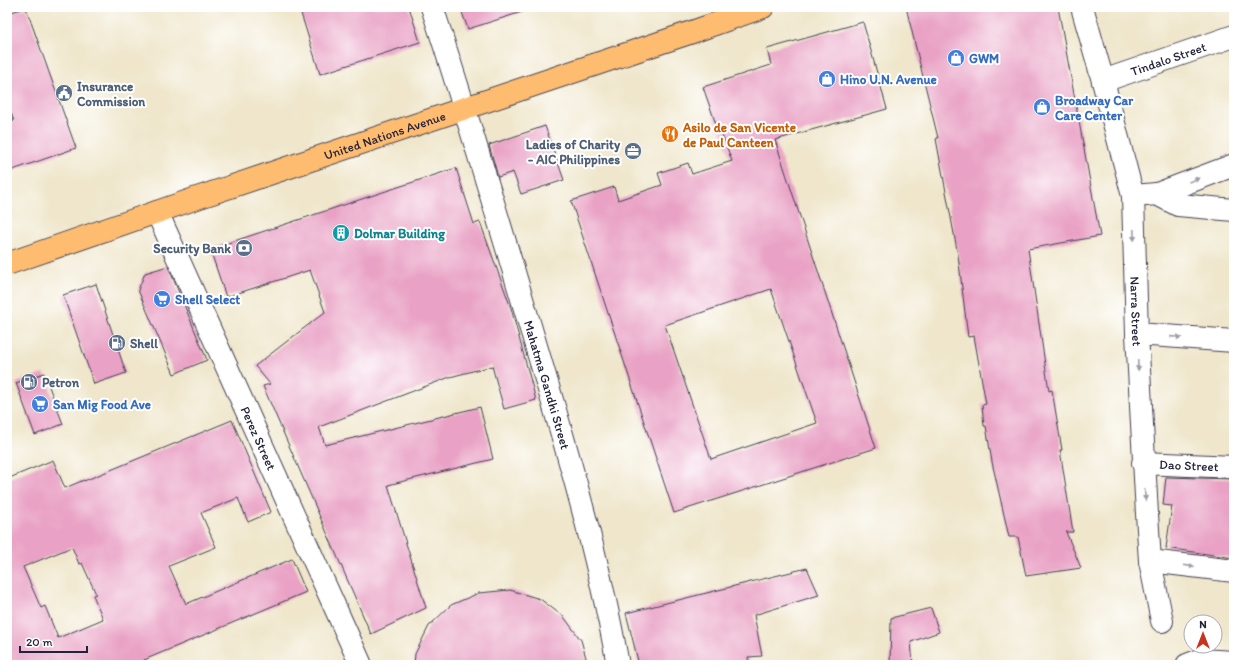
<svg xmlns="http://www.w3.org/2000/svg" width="1241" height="672" viewBox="0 0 1241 672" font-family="Itim,sans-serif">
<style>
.building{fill:#e9a2c5;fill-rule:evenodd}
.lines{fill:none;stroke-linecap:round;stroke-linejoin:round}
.minor-casing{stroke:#413f51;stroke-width:24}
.major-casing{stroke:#413f51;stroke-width:24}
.minor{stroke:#fff;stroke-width:22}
.major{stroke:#febc70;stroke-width:22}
.oneway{fill:#9c9ca7}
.labels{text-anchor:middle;stroke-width:4;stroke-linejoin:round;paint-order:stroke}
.shop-label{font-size:13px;font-weight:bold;fill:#366cbe;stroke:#fff;text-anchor:start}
.street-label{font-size:13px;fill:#22223b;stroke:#fff}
.service-label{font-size:13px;font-weight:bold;fill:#4e5e75;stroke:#fff;text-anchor:start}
.food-label{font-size:13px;font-weight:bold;fill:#c56008;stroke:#fff;text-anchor:start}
.culture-label{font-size:13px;font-weight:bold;fill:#0d838f;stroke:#fff;text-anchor:start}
</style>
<rect width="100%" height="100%" fill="#fff"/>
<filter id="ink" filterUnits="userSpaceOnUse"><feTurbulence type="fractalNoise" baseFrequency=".025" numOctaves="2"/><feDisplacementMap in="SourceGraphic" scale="8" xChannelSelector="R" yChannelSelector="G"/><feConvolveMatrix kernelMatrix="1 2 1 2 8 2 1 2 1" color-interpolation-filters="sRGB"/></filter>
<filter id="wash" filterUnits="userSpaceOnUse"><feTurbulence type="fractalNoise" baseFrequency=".012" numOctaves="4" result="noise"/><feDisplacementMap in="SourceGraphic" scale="16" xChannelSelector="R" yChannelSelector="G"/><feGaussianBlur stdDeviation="0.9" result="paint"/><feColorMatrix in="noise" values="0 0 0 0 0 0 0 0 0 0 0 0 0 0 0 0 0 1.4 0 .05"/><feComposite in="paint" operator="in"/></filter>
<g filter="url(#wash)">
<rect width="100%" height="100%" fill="#efe6cb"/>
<g id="blocks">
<!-- building -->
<path class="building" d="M299 7H409L420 42 320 74Z
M460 7H525V11L468 29Z
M906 7H1058L1100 236 1028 249 1049 391 1052 390 1062 450H1060L1073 532H1066L1081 568 1026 576 1018 537H1009L992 462 986 426H984L982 405 986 404 974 336 968 337 958 255 936 139 938 138Z
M26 8 76 148 7 172V124L14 121 7 102V13Z
M863 22 887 109 775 140 876 448 674 513 571 201 614 187 618 200 662 185 658 173 688 163 692 174 732 161 720 129 718 130 703 87 771 65 767 49ZM771 289 817 423 711 459 665 325Z
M545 126 564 180 521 194 513 172 498 177 489 145Z
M456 168 474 224 480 222 511 308 536 400 504 409 492 366 450 377 319 427 325 445 480 407 493 459 388 485 426 608 371 634 263 386 270 384 255 366 325 312 310 270 226 297 210 249Z
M168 266 207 360 174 374 138 290 145 273Z
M96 284 126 373 94 384 63 295Z
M44 373 63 424 35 435 16 383Z
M232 420 271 512 248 522 238 498 201 513 216 547 169 566 186 604 292 559 306 592 144 660 146 665H7V479L53 460 65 488 84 480V481ZM72 547 79 564 82 563 96 594 93 595 103 619 58 638 45 606 41 608 23 567Z
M1166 477 1234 479V558L1166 548 1172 506 1163 505Z
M807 568 819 595 754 615 762 656 748 657 749 665H639L626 613Z
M510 590 540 599 564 617 581 640 588 665H414L415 654 429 626 451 605 479 593Z
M931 608 939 632 911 642 913 665H890L891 618Z"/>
</g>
</g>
<g filter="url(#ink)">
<use href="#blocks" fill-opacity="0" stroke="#413f51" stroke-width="1"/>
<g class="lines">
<defs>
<g id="minor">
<path id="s1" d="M432 7C466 110 497 215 528 319 562 433 597 548 618 665"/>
<path id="s2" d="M1082 7 1103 81 1133 196 1137 334 1147 514 1150 561 1162 621"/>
<path id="s3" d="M1103 81 1234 36"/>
<path d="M1157 194 1234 165"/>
<path d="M1133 196 1157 194 1178 205 1234 210"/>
<path id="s4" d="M157 212 361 665"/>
<path d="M1137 334 1234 341"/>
<path id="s5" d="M1143 463 1234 467"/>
<path d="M1150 561 1234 571"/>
<path d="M1187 665 1200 660 1234 662"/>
</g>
<g id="major">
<path id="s6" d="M7 264 197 198 692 32 763 7"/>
</g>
</defs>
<!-- minor casing -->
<use href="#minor" class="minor-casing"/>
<!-- major casing -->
<use href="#major" class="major-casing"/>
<!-- minor -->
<use href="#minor" class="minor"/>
<!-- major -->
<use href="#major" class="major"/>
</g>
<!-- one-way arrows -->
<defs><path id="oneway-solid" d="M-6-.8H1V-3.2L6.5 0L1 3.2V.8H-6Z"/></defs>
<g class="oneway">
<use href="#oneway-solid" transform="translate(1194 180) rotate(-20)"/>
<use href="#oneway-solid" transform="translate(1134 235) rotate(88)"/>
<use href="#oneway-solid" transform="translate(1176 337) rotate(4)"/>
<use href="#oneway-solid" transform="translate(1138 365) rotate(87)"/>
<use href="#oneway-solid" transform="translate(1145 495) rotate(86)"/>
<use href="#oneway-solid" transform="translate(1189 566) rotate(7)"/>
</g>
</g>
<!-- icons -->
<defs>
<symbol id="shop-disc" viewBox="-11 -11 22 22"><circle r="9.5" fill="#3f7fe0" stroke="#fff"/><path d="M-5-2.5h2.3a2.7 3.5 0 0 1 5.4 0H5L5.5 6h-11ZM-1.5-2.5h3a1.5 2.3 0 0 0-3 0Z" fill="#fff"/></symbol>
<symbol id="civic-disc" viewBox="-11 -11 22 22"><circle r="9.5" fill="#5c6f8a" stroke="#fff"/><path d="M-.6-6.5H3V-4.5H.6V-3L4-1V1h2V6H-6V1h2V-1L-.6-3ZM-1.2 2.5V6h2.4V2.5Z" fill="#fff"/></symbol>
<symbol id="restaurant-disc" viewBox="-11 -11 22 22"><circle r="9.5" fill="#e8710a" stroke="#fff"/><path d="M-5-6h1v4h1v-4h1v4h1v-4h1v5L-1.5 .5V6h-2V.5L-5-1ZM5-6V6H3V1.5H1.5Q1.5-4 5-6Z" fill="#fff"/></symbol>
<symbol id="office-disc" viewBox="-11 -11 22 22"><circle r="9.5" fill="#5c6f8a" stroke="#fff"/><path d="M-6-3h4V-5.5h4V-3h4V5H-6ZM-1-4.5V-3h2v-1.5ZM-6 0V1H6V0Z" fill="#fff"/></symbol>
<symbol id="building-disc" viewBox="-11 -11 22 22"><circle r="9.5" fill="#0f9aa8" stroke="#fff"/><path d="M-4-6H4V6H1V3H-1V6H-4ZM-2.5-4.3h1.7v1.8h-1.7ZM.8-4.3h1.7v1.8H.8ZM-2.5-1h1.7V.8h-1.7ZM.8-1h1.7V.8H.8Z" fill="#fff"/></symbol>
<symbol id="bank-disc" viewBox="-11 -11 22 22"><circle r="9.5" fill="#5c6f8a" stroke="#fff"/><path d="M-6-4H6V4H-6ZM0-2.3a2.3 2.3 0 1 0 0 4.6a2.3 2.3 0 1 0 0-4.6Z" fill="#fff"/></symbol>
<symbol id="supermarket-disc" viewBox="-11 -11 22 22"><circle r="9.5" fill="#3f7fe0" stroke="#fff"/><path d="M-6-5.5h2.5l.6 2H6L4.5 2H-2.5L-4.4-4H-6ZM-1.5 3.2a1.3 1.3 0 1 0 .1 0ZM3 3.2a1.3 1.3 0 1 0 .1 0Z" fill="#fff"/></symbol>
<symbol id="fuel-disc" viewBox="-11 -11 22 22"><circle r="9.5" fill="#5c6f8a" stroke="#fff"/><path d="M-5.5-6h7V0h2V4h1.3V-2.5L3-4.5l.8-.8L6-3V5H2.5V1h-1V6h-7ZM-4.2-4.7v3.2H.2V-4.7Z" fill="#fff"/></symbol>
</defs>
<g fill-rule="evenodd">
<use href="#shop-disc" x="946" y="48" width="20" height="20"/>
<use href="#shop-disc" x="817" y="69" width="20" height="20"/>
<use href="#civic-disc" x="54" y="83" width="20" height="20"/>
<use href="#shop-disc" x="1032" y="97" width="20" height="20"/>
<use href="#restaurant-disc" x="660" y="124" width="20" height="20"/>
<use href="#office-disc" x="623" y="141" width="20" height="20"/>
<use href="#building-disc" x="331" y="223" width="20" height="20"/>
<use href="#bank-disc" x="234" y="238" width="20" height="20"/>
<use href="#supermarket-disc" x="152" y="289" width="20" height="20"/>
<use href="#fuel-disc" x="107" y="333" width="20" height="20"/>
<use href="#fuel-disc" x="19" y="372" width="20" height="20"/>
<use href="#supermarket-disc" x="30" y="394" width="20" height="20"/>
</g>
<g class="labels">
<!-- shop labels -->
<g class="shop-label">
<text x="969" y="63">GWM</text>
<text x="840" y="84">Hino U.N. Avenue</text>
<text x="1055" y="105">Broadway Car<tspan x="1055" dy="15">Care Center</tspan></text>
<text x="175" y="304">Shell Select</text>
<text x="53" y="409">San Mig Food Ave</text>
</g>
<!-- street labels -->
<g class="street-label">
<text dy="5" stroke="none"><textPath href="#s3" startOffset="69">Tindalo Street</textPath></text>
<text dy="5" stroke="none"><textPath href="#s6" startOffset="399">United Nations Avenue</textPath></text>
<text dy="5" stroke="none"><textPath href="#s2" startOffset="311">Narra Street</textPath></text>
<text dy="5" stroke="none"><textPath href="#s1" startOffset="395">Mahatma Gandhi Street</textPath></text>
<text dy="5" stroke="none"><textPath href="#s4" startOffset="248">Perez Street</textPath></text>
<text dy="5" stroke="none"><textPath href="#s5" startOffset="46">Dao Street</textPath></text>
</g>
<!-- service labels -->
<g class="service-label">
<text x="77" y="91">Insurance<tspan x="77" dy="15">Commission</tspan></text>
<text x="620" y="149" text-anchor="end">Ladies of Charity<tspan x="620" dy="15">- AIC Philippines</tspan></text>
<text x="231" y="253" text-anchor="end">Security Bank</text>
<text x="130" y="348">Shell</text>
<text x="42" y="387">Petron</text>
</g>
<!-- food labels -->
<g class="food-label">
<text x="683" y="132">Asilo de San Vicente<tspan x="683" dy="15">de Paul Canteen</tspan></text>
</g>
<!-- culture labels -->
<g class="culture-label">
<text x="354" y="238">Dolmar Building</text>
</g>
</g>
<!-- margin -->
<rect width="1241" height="672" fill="none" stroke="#fff" stroke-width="24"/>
<!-- north arrow -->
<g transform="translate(1203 634)"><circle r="19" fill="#ffffff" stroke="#a7a7b1"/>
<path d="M0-3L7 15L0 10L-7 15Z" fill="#c8321e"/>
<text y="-6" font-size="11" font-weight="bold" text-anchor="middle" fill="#22223b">N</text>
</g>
<!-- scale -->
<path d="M20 646v6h67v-6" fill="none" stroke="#22223b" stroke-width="2"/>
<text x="26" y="646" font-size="12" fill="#22223b" stroke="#ffffff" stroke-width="3" paint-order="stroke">20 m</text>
</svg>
